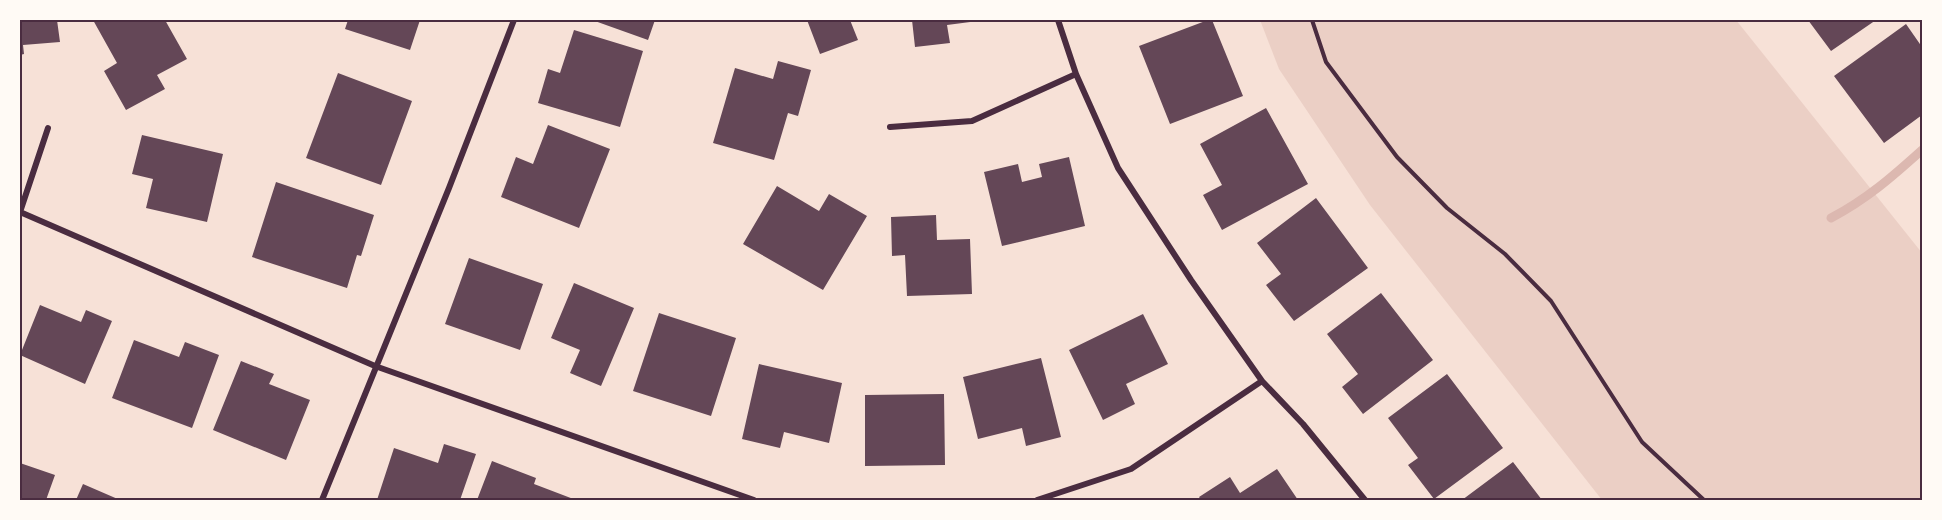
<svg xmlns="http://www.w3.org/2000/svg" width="1942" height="520" viewBox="0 0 1942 520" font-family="'DejaVu Sans',sans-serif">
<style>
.green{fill:#ebcfc5}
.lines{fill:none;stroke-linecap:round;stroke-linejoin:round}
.stream{stroke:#dcb8b0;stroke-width:9}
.building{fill:#644757}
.path{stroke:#4a2c40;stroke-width:4}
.minor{stroke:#4a2c40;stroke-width:6}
.neatline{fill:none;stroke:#4a2c40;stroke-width:2}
</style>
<rect width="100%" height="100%" fill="#f7e1d7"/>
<!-- green -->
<path class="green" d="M1260 20H1736L1922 253V500H1602L1370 205 1279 69Z"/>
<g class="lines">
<!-- stream -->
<path class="stream" d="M1831 218C1867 199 1892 177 1922 150"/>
</g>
<!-- building -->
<path class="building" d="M20 20H57L60 42 23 45 24 54 20 55Z
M93 20H165L187 59 157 75 165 89 126 110 104 71 117 63Z
M348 20H420L410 50 345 29Z
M592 20H655L648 40Z
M807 20H850L858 40 820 54Z
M912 20H978V21L947 25 950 43 915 47Z
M1208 20H1212L1243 96 1170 124 1139 46Z
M1808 20H1876L1831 51Z
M1906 24 1922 47V115L1884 143 1834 76Z
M574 30 643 51 620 127 538 103 548 69 560 73Z
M778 61 811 70 798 116 788 113 774 160 713 143 735 68 773 79Z
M338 73 412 101 381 185 306 158Z
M1266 108 1308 184 1222 230 1203 195 1222 185 1200 144Z
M548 125 610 149 579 228 501 197 516 157 533 164Z
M142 135 223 154 207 222 146 208 153 179 132 174Z
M1069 157 1085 226 1002 246 984 172 1018 164 1022 182 1042 177 1039 164Z
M276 182 374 215 361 256 357 255 347 288 252 257Z
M777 186 819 211 829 194 867 216 823 290 743 244Z
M1316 198 1368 268 1294 321 1266 285 1281 274 1257 243Z
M936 215 937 240 970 239 972 294 907 296 905 255 892 256 891 217Z
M469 258 543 284 520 350 445 324Z
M574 283 634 308 601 386 570 373 580 350 551 338Z
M1381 293 1433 360 1363 414 1342 387 1358 374 1327 334Z
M40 305 81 322 86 310 112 321 85 384 20 355Z
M659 313 736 338 711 416 633 391Z
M1143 314 1168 364 1126 384 1135 404 1103 420 1069 350Z
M134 340 179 357 185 342 219 355 192 428 112 398Z
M1041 358 1061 437 1026 446 1022 428 978 439 963 377Z
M241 361 274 374 269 384 310 400 286 460 213 430Z
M759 364 842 383 829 443 784 432 780 448 742 439Z
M1447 374 1503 448 1434 499 1408 465 1418 458 1388 418Z
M944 394 945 465 865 466V395Z
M444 444 476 454 460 500H377L394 448 438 463Z
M492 461 536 478 534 484 576 500H477Z
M1513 462 1542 500H1462Z
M20 463 55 475 46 500H20Z
M1277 469 1298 500H1201L1199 497 1230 477 1240 493Z
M83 484 120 500H76Z"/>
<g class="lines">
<!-- path -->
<path class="path" d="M1312 20 1326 62 1397 157 1447 208 1505 254 1551 301 1642 442 1704 500"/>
<!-- minor -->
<path class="minor" d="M1058 20 1076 74 1118 168 1191 280 1262 381 1303 424 1365 500
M890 127 972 121 1076 74
M20 212 375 366 754 500
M20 212 48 128
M322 500 449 188 514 20
M1037 500 1131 469 1262 381"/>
</g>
<!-- border -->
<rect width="1942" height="520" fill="none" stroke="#fffaf5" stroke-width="42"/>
<rect x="21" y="21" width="1900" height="478" class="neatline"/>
</svg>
